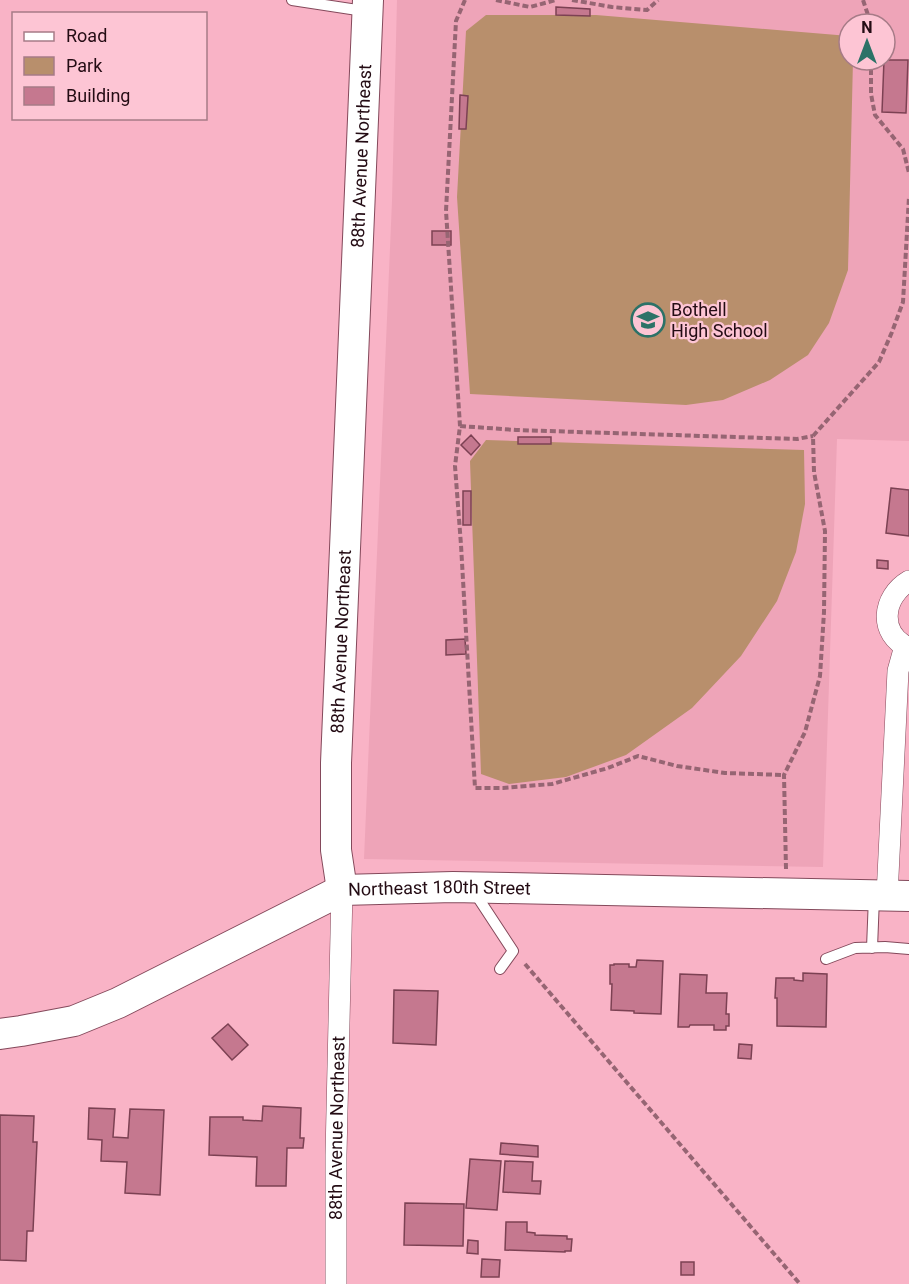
<svg xmlns="http://www.w3.org/2000/svg" width="909" height="1284" viewBox="0 0 909 1284" font-family="Roboto,sans-serif">
<style>
.built{fill:#eea4b8;fill-rule:evenodd}
.green{fill:#b88f6c}
.building{fill:#c5788f;stroke:#7c4153;stroke-width:1.5}
.lines{fill:none;stroke-linecap:round;stroke-linejoin:round}
.lane-casing{stroke:#84495b;stroke-width:12}
.street-casing{stroke:#84495b;stroke-width:22}
.secondary-casing{stroke:#84495b;stroke-width:32}
.path{stroke:#966573;stroke-width:4;stroke-dasharray:6 3;stroke-linecap:butt}
.lane{stroke:#fff;stroke-width:10}
.street{stroke:#fff;stroke-width:21}
.secondary{stroke:#fff;stroke-width:30}
.labels{text-anchor:middle;stroke-width:4.5;stroke-linejoin:round;paint-order:stroke}
.street-label{font-size:18px;fill:#240c14;stroke:#fdc5d4}
.poi-label{font-size:18px;fill:#240c14;stroke:#fdc5d4;text-anchor:start}
</style>
<rect width="100%" height="100%" fill="#f9b3c6"/>
<!-- built -->
<path class="built" d="M397 0H909V441L837 439 823 867 364 859 392 201ZM849 24H885V60H849Z"/>
<!-- green -->
<path class="green" d="M486 15H596L849 36V60H853L848 270 829 323 808 355 770 380 723 400 686 405 470 394 457 197 466 31Z
M486 440 804 450 805 504 796 552 777 601 741 656 692 708 626 755 566 777 509 784 481 774 470 461Z"/>
<!-- building -->
<path class="building" d="M556 7 590 9V16L556 15Z
M884 60H908L906 113 882 112Z
M460 95 468 96 466 129H459Z
M432 231H451V245H432Z
M471 435 480 445 471 455 461 445Z
M518 437H551V444H518Z
M891 488 909 490V536L886 533Z
M463 491H471V525H463Z
M877 560 888 561V569L877 568Z
M465 639 466 654 446 655V640Z
M637 960 663 961 661 1014 634 1013V1011L611 1010 612 984H610V965H614V964H629V967H636Z
M803 973 827 974 826 1027 777 1026V998H775L776 978H794V980L803 981Z
M680 974 707 975 706 993H727L726 1014H729V1026H726V1030H714V1025H690L689 1027H678Z
M394 990 438 991 436 1045 393 1043Z
M228 1024 248 1045 232 1060 212 1038Z
M739 1044 752 1045 751 1059 738 1058Z
M263 1106 301 1108 300 1138H304L303 1148H287L286 1186H256L257 1157 209 1155 210 1117H243V1120L262 1121Z
M89 1108 115 1109 113 1137 128 1138 130 1109 164 1110 160 1195 125 1193 127 1162 101 1161 102 1140 88 1139Z
M0 1115 34 1116 33 1142H37L33 1231H27L26 1261 0 1260Z
M501 1143 538 1146V1157L500 1154Z
M470 1159 501 1161 497 1210 466 1208Z
M505 1161 533 1162 532 1181H541L540 1194 503 1192Z
M405 1203 464 1204 463 1246 404 1245Z
M506 1222H527V1232L535 1233V1235L567 1236V1239H572L571 1251H565V1252L505 1250Z
M468 1240 478 1241V1254L467 1253Z
M482 1259 500 1260 499 1277H481Z
M681 1262H694V1275H681Z"/>
<g class="lines">
<defs>
<path id="lane" d="M292 0 364 11
M473 890 513 951 500 969
M872 948 874 897
M826 959 855 948 885 947 909 949"/>
<g id="street">
<path d="M909 581C882 597 878 634 909 648"/>
<path d="M887 896 898 671 905 646"/>
<path id="s1" d="M336 1284V1155L342 890"/>
</g>
<g id="secondary">
<path id="s2" d="M342 890 336 850V763L368 0"/>
<path id="s3" d="M0 1034 21 1031 74 1021 118 1003 342 890 453 887 909 896"/>
</g>
</defs>
<!-- lane casing -->
<use href="#lane" class="lane-casing"/>
<!-- street casing -->
<use href="#street" class="street-casing"/>
<!-- secondary casing -->
<use href="#secondary" class="secondary-casing"/>
<!-- path -->
<path class="path" d="M465 0 456 21 446 211 460 426 455 466 461 545 475 788H503L552 784 608 768 638 756 677 766 725 773 784 775
M496 0 530 7 556 0
M572 0 612 7 647 10 658 0
M863 0 871 24
M871 60V94L875 115 903 149 909 173
M460 426 516 430 797 439 813 436
M786 869 784 775 805 732 820 676 824 612 825 531 814 472 813 436 879 362 892 332 903 302 909 197
M525 964 800 1284"/>
<!-- lane -->
<use href="#lane" class="lane"/>
<!-- street -->
<use href="#street" class="street"/>
<!-- secondary -->
<use href="#secondary" class="secondary"/>
</g>
<!-- icons -->
<defs>
<symbol id="school-ring" viewBox="-11 -11 22 22"><circle r="9.5" fill="#fdc5d4" stroke="#2c7267" stroke-width="1.5"/><path d="M0-5L7-2L0 1L-7-2ZM-4 1L0 2.5L4 1V4Q0 6-4 4Z" fill="#2c7267"/></symbol>
</defs>
<g fill-rule="evenodd">
<use href="#school-ring" x="629" y="301" width="38" height="38"/>
</g>
<g class="labels">
<!-- street labels -->
<g class="street-label">
<text dy="6" stroke="none"><textPath href="#s2" startOffset="735">88th Avenue Northeast</textPath></text>
<text dy="6" stroke="none"><textPath href="#s2" startOffset="249">88th Avenue Northeast</textPath></text>
<text dy="6" stroke="none"><textPath href="#s3" startOffset="471">Northeast 180th Street</textPath></text>
<text dy="6" stroke="none"><textPath href="#s1" startOffset="156">88th Avenue Northeast</textPath></text>
</g>
<!-- poi labels -->
<g class="poi-label">
<text x="671" y="316">Bothell<tspan x="671" dy="21">High School</tspan></text>
</g>
</g>
<!-- legend -->
<rect x="12" y="12" width="195" height="108" fill="#fdc5d4" stroke="#a67b87" stroke-width="1.5"/>
<rect x="24" y="32" width="30" height="9" fill="#ffffff" stroke="#a67b87" stroke-width="1.5"/>
<text x="66" y="42" font-size="18" fill="#240c14">Road</text>
<rect x="24" y="57" width="30" height="18" fill="#b88f6c" stroke="#a67b87" stroke-width="1.5"/>
<text x="66" y="72" font-size="18" fill="#240c14">Park</text>
<rect x="24" y="87" width="30" height="18" fill="#c5788f" stroke="#a67b87" stroke-width="1.5"/>
<text x="66" y="102" font-size="18" fill="#240c14">Building</text>
<!-- north arrow -->
<g transform="translate(867 42)"><circle r="28" fill="#fdc5d4" stroke="#a67b87" stroke-width="1.5"/>
<path d="M0-4.5L10 22L0 15L-10 22Z" fill="#2c7267"/>
<text y="-9" font-size="16" font-weight="bold" text-anchor="middle" fill="#240c14">N</text>
</g>
</svg>
